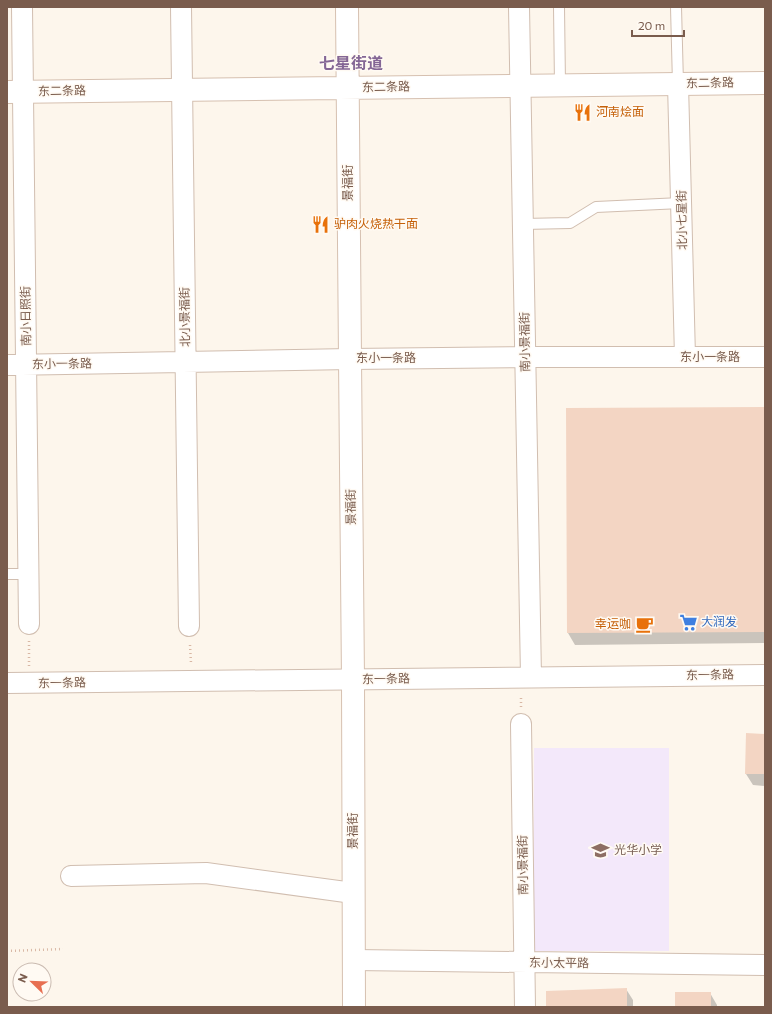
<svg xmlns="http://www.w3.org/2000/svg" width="772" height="1014" viewBox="0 0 772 1014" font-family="Commissioner,'Noto Sans SC',sans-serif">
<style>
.education{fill:#f3e8fa}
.shadow{fill:#0003}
.building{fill:#f3d5c3}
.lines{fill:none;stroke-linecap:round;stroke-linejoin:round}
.lane-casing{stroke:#d1beb0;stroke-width:12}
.street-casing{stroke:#d1beb0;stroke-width:22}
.secondary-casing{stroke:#d6c0b0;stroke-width:24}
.path{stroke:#d9b8a5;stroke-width:2.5;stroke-dasharray:1 3;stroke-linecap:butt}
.lane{stroke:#fff;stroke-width:10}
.street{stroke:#fff;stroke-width:20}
.secondary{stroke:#fff;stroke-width:22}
.labels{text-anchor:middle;stroke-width:3;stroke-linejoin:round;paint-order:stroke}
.street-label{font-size:12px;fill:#7a5c4d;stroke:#fffaf3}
.food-label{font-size:12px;fill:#c56008;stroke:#fffaf3;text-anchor:start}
.shop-label{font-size:12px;fill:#366cbe;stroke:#fffaf3;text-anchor:start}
.education-label{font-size:12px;fill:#785e54;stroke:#fffaf3;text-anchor:start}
.district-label{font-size:16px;font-weight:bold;fill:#846695;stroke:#fffaf3}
</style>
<rect width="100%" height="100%" fill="#fdf6ec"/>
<!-- education -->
<path class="education" d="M534 748H669V951H533Z"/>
<!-- shadow -->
<path class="shadow" d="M765 408V643L575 645 568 633 567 409Z
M765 735V786L753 785 746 774Z
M626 989 633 1000V1007H547Z
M710 993 717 1005V1007H676Z"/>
<!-- building -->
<path class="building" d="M765 407V632L567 633 566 408Z
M746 733 765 734V774H745Z
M627 988V1007H546V991Z
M675 992H711V1007H675Z"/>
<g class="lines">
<defs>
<path id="lane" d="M559 7 560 85
M676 7 678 84
M523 224 570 223 596 207 681 203
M7 574H29"/>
<path id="street" d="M22 7 29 624
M181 7 189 626
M519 7 531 677
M678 84 685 357
M7 365 350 359 525 357H765
M7 683 765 675
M521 724 525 1007
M71 876 206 873 353 893
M354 960 765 965"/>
<path id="secondary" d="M347 7 350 359 353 679 354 1007
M7 92 765 83"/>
</defs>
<!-- lane casing -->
<use href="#lane" class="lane-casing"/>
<!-- street casing -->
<use href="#street" class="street-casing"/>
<!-- secondary casing -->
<use href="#secondary" class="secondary-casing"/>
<!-- path -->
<path class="path" d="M29 641V666
M190 645 191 663
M521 707V696
M7 951 63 949"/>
<!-- lane -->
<use href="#lane" class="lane"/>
<!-- street -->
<use href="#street" class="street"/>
<!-- secondary -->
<use href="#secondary" class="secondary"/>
</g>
<!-- icons -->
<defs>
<symbol id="restaurant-bare" viewBox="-9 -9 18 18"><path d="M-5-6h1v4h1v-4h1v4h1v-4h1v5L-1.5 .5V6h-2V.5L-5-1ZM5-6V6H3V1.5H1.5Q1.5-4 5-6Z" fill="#e8710a" stroke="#fffaf3" stroke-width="2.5" paint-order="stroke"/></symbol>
<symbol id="supermarket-bare" viewBox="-9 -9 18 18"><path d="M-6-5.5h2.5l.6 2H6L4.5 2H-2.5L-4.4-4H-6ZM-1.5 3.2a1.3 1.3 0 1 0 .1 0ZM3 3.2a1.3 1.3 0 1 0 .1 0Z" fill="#3f7fe0" stroke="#fffaf3" stroke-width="2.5" paint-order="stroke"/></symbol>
<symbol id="cafe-bare" viewBox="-9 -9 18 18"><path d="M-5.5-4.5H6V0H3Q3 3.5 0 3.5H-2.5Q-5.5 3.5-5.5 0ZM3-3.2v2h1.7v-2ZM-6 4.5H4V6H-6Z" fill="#e8710a" stroke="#fffaf3" stroke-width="2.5" paint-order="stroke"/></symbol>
<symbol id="school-bare" viewBox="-9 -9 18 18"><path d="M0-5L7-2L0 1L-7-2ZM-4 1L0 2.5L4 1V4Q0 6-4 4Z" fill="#8d6e63" stroke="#fffaf3" stroke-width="2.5" paint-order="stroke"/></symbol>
</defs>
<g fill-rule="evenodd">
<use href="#restaurant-bare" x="570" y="100" width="25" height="25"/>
<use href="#restaurant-bare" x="308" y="212" width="25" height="25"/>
<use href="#supermarket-bare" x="676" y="610" width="25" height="25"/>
<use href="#cafe-bare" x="632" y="612" width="25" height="25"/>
<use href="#school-bare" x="588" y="838" width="25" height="25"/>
</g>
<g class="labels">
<!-- street labels -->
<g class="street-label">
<text transform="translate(710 83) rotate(-1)" y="4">东二条路</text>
<text transform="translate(386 87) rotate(-1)" y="4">东二条路</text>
<text transform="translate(62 91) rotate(-1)" y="4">东二条路</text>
<text transform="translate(348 183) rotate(-90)" y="4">景福街</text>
<text transform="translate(682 220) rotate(-91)" y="4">北小七星街</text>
<text transform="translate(26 316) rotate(-91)" y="4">南小日照街</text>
<text transform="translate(185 317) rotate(-91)" y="4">北小景福街</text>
<text transform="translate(525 342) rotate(-91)" y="4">南小景福街</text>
<text x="710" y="361">东小一条路</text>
<text x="386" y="362">东小一条路</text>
<text transform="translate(62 364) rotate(-1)" y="4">东小一条路</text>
<text transform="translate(351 507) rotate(-91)" y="4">景福街</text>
<text transform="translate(710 675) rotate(-1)" y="4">东一条路</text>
<text transform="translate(386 679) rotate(-1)" y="4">东一条路</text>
<text transform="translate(62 683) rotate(-1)" y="4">东一条路</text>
<text transform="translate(353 831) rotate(-90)" y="4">景福街</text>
<text transform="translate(523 865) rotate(-91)" y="4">南小景福街</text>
<text transform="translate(559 963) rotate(1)" y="4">东小太平路</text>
</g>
<!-- food labels -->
<g class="food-label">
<text x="596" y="116">河南烩面</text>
<text x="334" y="228">驴肉火烧热干面</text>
<text x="631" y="628" text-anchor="end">幸运咖</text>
</g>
<!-- shop labels -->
<g class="shop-label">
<text x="701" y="626">大润发</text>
</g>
<!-- education labels -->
<g class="education-label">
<text x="614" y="854">光华小学</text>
</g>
<!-- district labels -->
<g class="district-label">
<text x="351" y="69">七星街道</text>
</g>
</g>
<!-- border -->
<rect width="772" height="1014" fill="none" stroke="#7a5c4d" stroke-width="16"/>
<!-- north arrow -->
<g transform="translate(32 982) rotate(293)"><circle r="19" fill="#fffaf3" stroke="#cabbb1"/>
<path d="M0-3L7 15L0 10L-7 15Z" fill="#e76f51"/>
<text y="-6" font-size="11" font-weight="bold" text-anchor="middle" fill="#7a5c4d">N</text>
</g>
<!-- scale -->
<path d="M632 30v6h52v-6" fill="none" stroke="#7a5c4d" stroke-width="2"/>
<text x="638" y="30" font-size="12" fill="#7a5c4d" stroke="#fffaf3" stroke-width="3" paint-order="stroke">20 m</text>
</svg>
